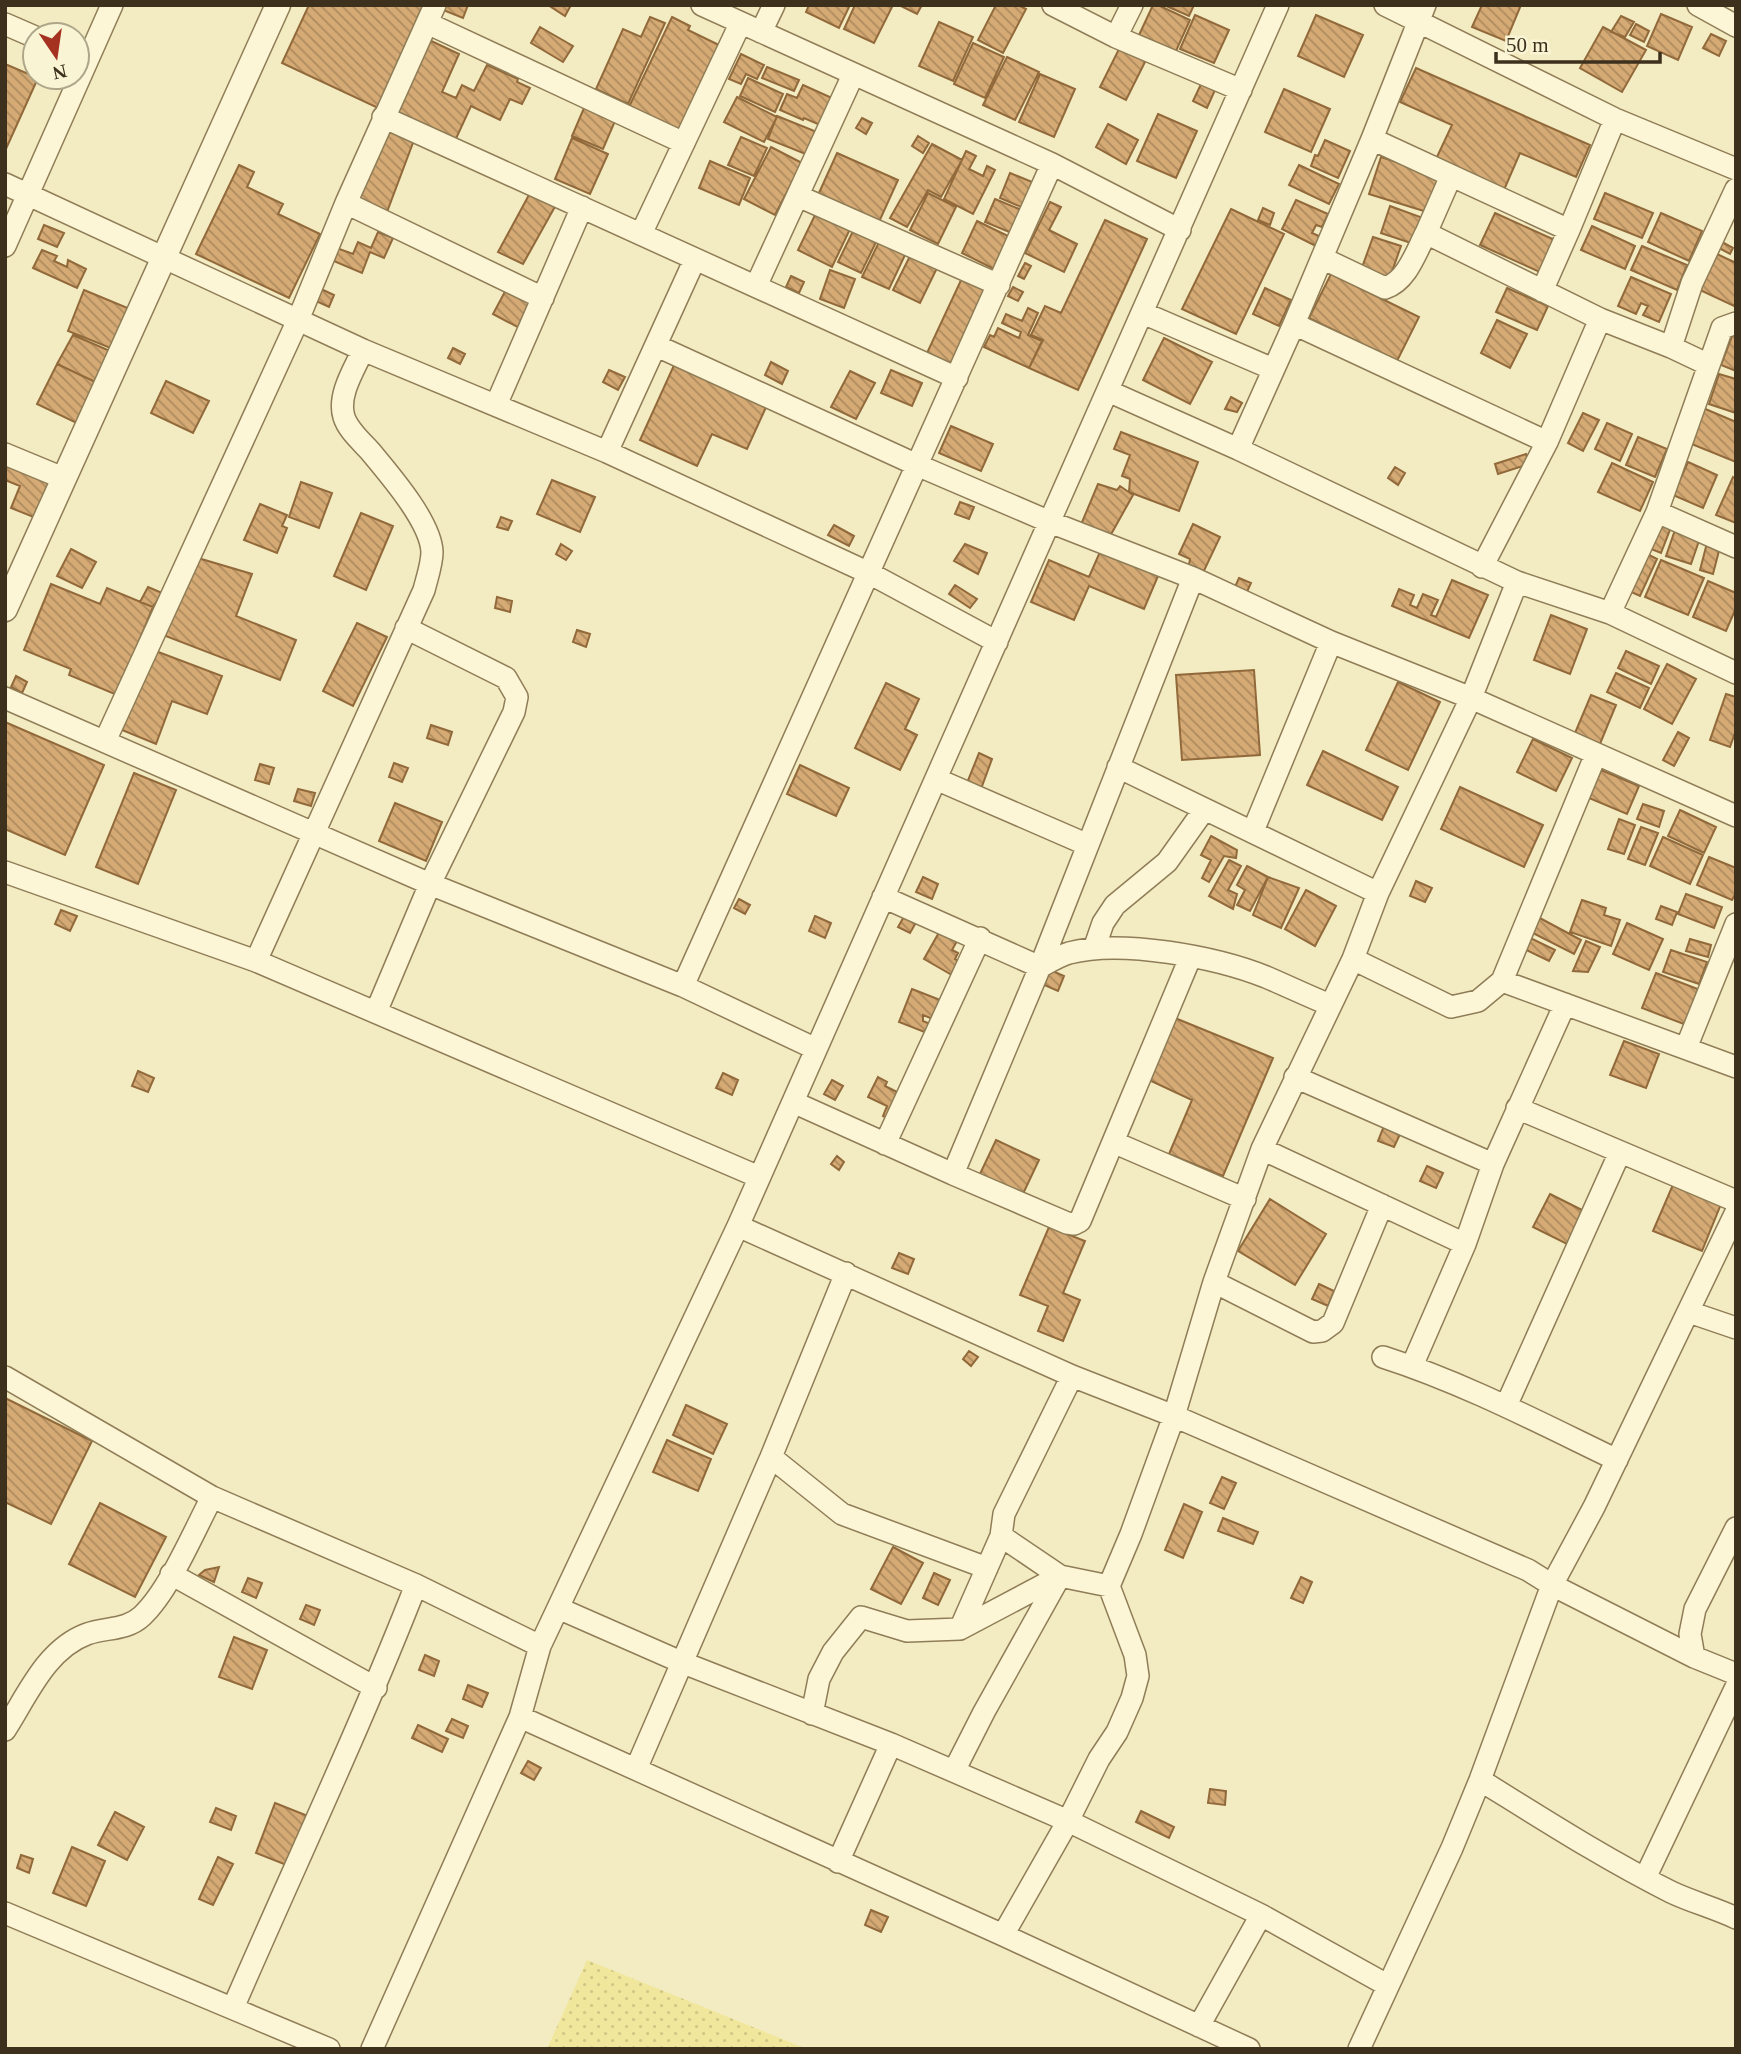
<svg xmlns="http://www.w3.org/2000/svg" width="1741" height="2054" viewBox="0 0 1741 2054" font-family="Georgia,serif">
<style>
.sand{fill:url(#sand-dots)}
.building{fill:url(#building-back-hatch);stroke:#91693a;stroke-width:2}
.lines{fill:none;stroke-linecap:round;stroke-linejoin:round}
.minor-casing{stroke:#8f7d57;stroke-width:24}
.tertiary-casing{stroke:#8f7d57;stroke-width:27}
.minor{stroke:#fcf6d6;stroke-width:21}
.tertiary{stroke:#fcf6d6;stroke-width:24}
</style>
<defs>
<pattern id="sand-dots" width="8" height="8" patternUnits="userSpaceOnUse" patternTransform="scale(1.75)"><rect width="8" height="8" fill="#f1e79c"/><path d="M2 2h.1M6 6h.1" fill="none" stroke="#d0c786" stroke-width="1.8" stroke-linecap="round"/></pattern>
<pattern id="building-back-hatch" width="6" height="6" patternUnits="userSpaceOnUse" patternTransform="scale(1.75)"><rect width="6" height="6" fill="#d5aa74"/><path d="M-1 5l2 2M0 0l6 6M5-1l2 2" fill="none" stroke="#ae8b5f"/></pattern>
</defs>
<rect width="100%" height="100%" fill="#f3ebc2"/>
<!-- sand -->
<path class="sand" d="M587 1960 807 2049H547Z"/>
<!-- building -->
<path class="building" d="M309 5H427L378 108 282 63Z
M445 5H468L463 18 443 10Z
M548 5H571L565 16Z
M809 5H850L839 28 806 12Z
M855 5H893L874 43 844 29Z
M899 5H922L917 14Z
M996 5H1018L1026 9 1003 53 978 40Z
M1153 5H1158L1190 20 1176 51 1139 35Z
M1164 5H1194L1189 16Z
M1482 5H1521L1506 41 1472 27Z
M1661 14 1692 27 1678 60 1647 46Z
M1195 15 1229 30 1214 63 1180 49Z
M1316 15 1363 35 1344 77 1298 56Z
M1621 16 1634 22 1625 37 1611 32Z
M650 17 665 23 628 104 596 89 623 29 641 37Z
M672 17 690 26 688 30 721 46 679 133 628 109Z
M939 22 973 37 953 81 919 66Z
M1636 24 1649 31 1644 42 1630 35Z
M540 27 573 46 563 62 531 43Z
M1603 27 1646 50 1622 92 1580 68Z
M1711 34 1726 41 1719 56 1703 48Z
M427 39 459 54 442 92 456 98 462 85 474 91 487 65 518 79 517 82 530 88 522 104 510 99 500 120 471 106 454 143 392 115Z
M1123 41 1149 54 1126 100 1100 87Z
M973 43 1004 57 985 98 954 84Z
M741 54 764 65 757 79 746 74 741 84 729 79Z
M1007 57 1039 72 1015 120 983 105Z
M5 64 38 78 5 151Z
M767 67 799 80 794 91 762 78Z
M1416 68 1590 145 1576 177 1520 153 1504 190 1436 159 1452 125 1400 102Z
M1040 74 1075 89 1054 137 1019 122Z
M748 78 783 94 775 112 740 96Z
M1201 84 1215 90 1207 108 1193 101Z
M803 85 832 98 820 125 804 118 803 120 780 110 787 94 797 98Z
M1284 89 1330 109 1311 152 1265 132Z
M737 97 777 117 764 142 724 122Z
M587 101 618 114 603 149 572 136Z
M1158 114 1197 131 1176 178 1137 161Z
M777 116 817 132 808 155 768 139Z
M862 118 872 123 866 134 856 128Z
M1108 124 1138 140 1126 164 1096 147Z
M387 128 414 140 387 212 357 199Z
M918 136 929 143 923 153 912 146Z
M741 137 767 148 754 176 728 165Z
M572 138 608 154 590 194 555 179Z
M1325 140 1350 151 1338 178 1311 166 1315 155 1318 156Z
M932 144 962 160 941 197 928 190 907 227 890 218Z
M771 147 802 163 775 215 744 199Z
M966 151 976 156 969 169 983 176 987 166 995 170 973 214 944 199Z
M837 153 898 180 879 222 818 195Z
M1381 157 1440 176 1427 212 1369 194Z
M710 161 750 178 739 205 699 188Z
M239 165 254 172 247 187 283 204 278 214 320 234 289 298 196 254Z
M1299 165 1339 184 1329 204 1289 185Z
M1010 173 1037 184 1026 209 1000 198Z
M530 193 557 203 523 264 498 252Z
M928 193 956 207 938 244 910 230Z
M1605 193 1653 213 1642 238 1594 219Z
M995 199 1024 211 1014 234 985 222Z
M1296 200 1328 214 1322 227 1316 225 1312 233 1326 239 1322 249 1282 229Z
M1050 202 1061 207 1049 230 1077 244 1064 272 1025 253Z
M1390 206 1423 218 1414 244 1381 233Z
M1263 208 1274 213 1270 225 1258 220Z
M1231 209 1284 234 1236 334 1182 309Z
M816 213 850 229 832 267 798 250Z
M1495 213 1557 241 1542 273 1480 245Z
M1661 213 1702 231 1689 261 1648 242Z
M1105 220 1147 239 1078 390 1029 368 1043 340 1031 335 1045 306 1061 313Z
M977 221 1010 237 994 269 962 253Z
M44 225 64 233 57 247 38 239Z
M1592 226 1635 246 1625 269 1581 250Z
M854 229 877 240 861 273 838 262Z
M378 232 393 238 384 258 370 252 362 273 329 259 334 247 353 254 358 242 371 248Z
M1373 237 1401 246 1388 283 1360 273Z
M879 242 905 255 889 289 862 277Z
M1722 242 1733 248 1730 254 1719 248Z
M1642 246 1687 265 1677 290 1631 270Z
M42 250 57 256 54 261 67 267 68 260 86 269 77 288 33 268Z
M1717 254 1736 263V302L1734 306 1700 290Z
M910 256 937 268 920 303 893 290Z
M1025 263 1031 266 1024 279 1018 276Z
M830 270 855 279 844 308 820 299Z
M1331 274 1419 317 1397 361 1309 318Z
M791 276 804 282 799 293 786 287Z
M1631 277 1671 294 1659 322 1643 315 1648 306 1641 303 1636 314 1618 306Z
M962 278 993 292 958 367 927 353Z
M509 284 541 301 525 331 493 314Z
M1013 287 1023 292 1018 301 1008 296Z
M1265 288 1291 300 1279 326 1253 314Z
M1507 288 1548 306 1537 330 1496 312Z
M321 289 334 295 329 307 316 301Z
M84 290 130 309 113 349 68 331Z
M1028 308 1038 313 1028 335 1042 341 1029 368 984 347 990 335 994 337 998 328 1019 338 1021 332 1002 323 1006 314 1022 321Z
M1497 320 1527 334 1510 368 1481 353Z
M1734 331H1736V371L1721 365Z
M73 335 117 354 104 386 57 364Z
M1164 338 1212 362 1190 404 1143 380Z
M453 348 465 354 460 364 448 358Z
M771 362 788 371 782 384 765 375Z
M675 363 767 405 747 449 712 434 697 466 640 440Z
M57 364 104 386 85 427 37 404Z
M609 370 625 377 618 390 603 382Z
M891 370 922 383 912 406 881 393Z
M850 371 875 383 856 419 831 407Z
M1719 374 1736 379V413L1709 404Z
M166 381 209 401 193 433 151 413Z
M1231 397 1242 403 1237 412 1225 409Z
M1703 408 1736 422V462L1689 443Z
M1583 413 1599 420 1583 451 1568 443Z
M1607 423 1632 434 1620 461 1595 449Z
M951 426 993 444 981 471 939 453Z
M1121 432 1198 462 1179 511 1129 492 1130 479 1122 476 1130 455 1114 449Z
M1638 437 1667 449 1655 477 1626 465Z
M1526 454 1529 464 1498 474 1495 464Z
M5 459 53 479 36 518 11 508 20 486 5 480Z
M1688 462 1717 475 1703 508 1673 495Z
M1612 463 1653 482 1640 511 1598 492Z
M1395 467 1405 473 1398 485 1388 478Z
M1733 477 1736 479V523L1716 515Z
M552 480 595 497 580 532 537 514Z
M301 482 332 493 319 528 289 517Z
M1098 484 1117 490 1120 486 1133 495 1109 538 1080 527Z
M960 502 974 507 969 519 955 514Z
M260 504 287 515 282 526 287 528 277 553 244 540Z
M361 513 393 526 366 590 334 576Z
M501 517 512 521 508 530 497 527Z
M1661 523 1671 527 1661 553 1651 549Z
M1193 524 1220 537 1201 577 1188 571 1190 559 1179 554Z
M834 525 854 536 849 546 828 535Z
M1675 530 1700 538 1691 564 1666 556Z
M1707 543 1720 547 1713 574 1700 570Z
M561 544 572 551 566 560 556 554Z
M965 544 987 553 978 574 954 561Z
M1103 545 1161 569 1144 609 1089 586 1074 620 1031 602 1049 560 1089 577Z
M71 549 96 562 82 588 57 576Z
M1647 554 1657 559 1640 596 1629 591Z
M198 558 252 574 236 616 296 640 280 680 163 635Z
M1661 560 1704 578 1688 615 1645 597Z
M1239 578 1251 583 1246 594 1234 589Z
M1452 580 1488 595 1469 638 1392 606 1399 589 1414 595 1410 605 1417 608 1423 594 1438 600 1431 615 1436 617Z
M1708 581 1736 593V608L1726 631 1693 617Z
M51 584 100 604 107 588 153 607 117 695 69 675 71 669 24 650Z
M955 585 977 599 970 608 949 594Z
M148 587 162 593 153 607 140 602Z
M497 597 512 601 510 612 495 608Z
M1551 615 1587 629 1570 674 1534 660Z
M357 623 387 637 353 706 323 691Z
M577 630 590 634 586 647 573 642Z
M153 650 222 676 207 714 172 701 156 744 122 730Z
M1626 651 1659 666 1651 684 1618 668Z
M1667 664 1696 679 1672 724 1644 709Z
M1254 670 1260 755 1182 760 1176 675Z
M1616 673 1649 688 1640 708 1607 692Z
M16 676 27 682 22 693 11 687Z
M1398 682 1440 702 1408 770 1366 750Z
M886 683 919 699 905 729 917 735 900 770 855 748Z
M1726 694 1736 697V730L1730 747 1710 740Z
M1591 695 1616 705 1600 744 1575 733Z
M5 722 104 765 65 855 5 829Z
M431 725 452 732 448 745 427 738Z
M1678 732 1689 738 1674 766 1663 760Z
M1533 739 1572 758 1556 791 1517 772Z
M1323 751 1398 787 1382 820 1307 785Z
M979 753 992 759 981 789 967 783Z
M394 763 408 768 402 782 389 777Z
M260 764 274 768 269 784 255 780Z
M800 765 849 788 836 816 787 794Z
M1601 770 1639 786 1627 814 1589 798Z
M134 773 176 790 138 884 96 867Z
M1460 787 1543 825 1524 867 1441 829Z
M298 789 315 793 311 806 294 801Z
M395 803 442 822 426 861 379 841Z
M1643 804 1664 811 1659 827 1637 819Z
M1680 810 1716 827 1704 853 1668 836Z
M1619 819 1635 825 1624 854 1608 849Z
M1641 827 1658 833 1645 865 1628 859Z
M1211 836 1237 850 1236 858 1224 856 1209 882 1202 878 1211 860 1201 855Z
M1663 837 1703 855 1690 884 1650 866Z
M1709 857 1736 868V893L1732 900 1697 885Z
M1229 860 1241 866 1228 890 1237 894 1233 909 1209 896Z
M1247 866 1268 877 1250 911 1237 905 1245 890 1237 885Z
M923 877 938 884 932 899 916 892Z
M1268 877 1299 888 1281 928 1253 915Z
M1416 881 1432 888 1425 902 1410 896Z
M1306 890 1336 906 1315 946 1285 929Z
M1686 894 1722 907 1714 928 1678 914Z
M739 899 750 905 745 914 734 908Z
M1582 900 1606 908 1604 915 1620 920 1611 946 1570 932Z
M1661 906 1677 912 1672 925 1656 919Z
M61 910 77 916 70 931 55 924Z
M906 913 918 919 910 933 898 927Z
M815 916 831 923 825 938 809 931Z
M1536 916 1581 940 1574 954 1529 931Z
M1627 923 1663 939 1649 970 1613 954Z
M941 929 958 939 952 950 958 953 955 959 965 965 957 978 924 959Z
M1524 935 1555 950 1549 961 1518 946Z
M1690 939 1711 945 1708 957 1686 951Z
M1586 941 1600 947 1588 972 1573 971Z
M1671 950 1707 962 1699 984 1663 972Z
M1048 969 1064 976 1058 991 1042 984Z
M1656 973 1703 991 1689 1026 1642 1008Z
M912 989 948 1003 940 1022 923 1015V1021L935 1026 932 1035 899 1022Z
M1175 1018 1273 1058 1223 1176 1169 1154 1192 1100 1149 1080Z
M1624 1041 1659 1054 1646 1088 1610 1075Z
M138 1071 154 1078 148 1092 132 1086Z
M723 1073 738 1080 732 1095 716 1088Z
M878 1077 887 1082 885 1086 905 1096 892 1121 883 1116 887 1106 868 1097Z
M832 1080 843 1086 835 1100 824 1094Z
M1384 1126 1401 1132 1394 1147 1378 1141Z
M996 1140 1039 1160 1022 1196 979 1176Z
M837 1156 844 1162 839 1170 831 1164Z
M1427 1166 1443 1173 1436 1188 1420 1181Z
M1675 1180 1723 1199 1702 1251 1653 1231Z
M1550 1194 1586 1212 1569 1245 1533 1227Z
M1270 1199 1326 1234 1295 1285 1238 1251Z
M1049 1227 1085 1241 1063 1293 1080 1300 1063 1341 1038 1331 1048 1306 1020 1295Z
M899 1253 914 1259 908 1274 892 1268Z
M1319 1284 1334 1291 1328 1306 1312 1299Z
M969 1351 978 1357 971 1366 963 1359Z
M5 1398 92 1441 51 1524 5 1502Z
M686 1405 727 1424 713 1454 673 1435Z
M667 1440 711 1459 698 1491 653 1472Z
M1222 1477 1236 1483 1224 1509 1210 1503Z
M100 1503 166 1537 135 1597 69 1564Z
M1184 1504 1202 1512 1183 1558 1165 1550Z
M1223 1518 1258 1532 1253 1544 1218 1531Z
M893 1547 923 1563 901 1604 871 1589Z
M219 1567 214 1582 199 1575 205 1570Z
M934 1573 950 1580 938 1605 923 1598Z
M1301 1577 1312 1582 1303 1603 1291 1598Z
M248 1578 262 1583 256 1598 242 1592Z
M306 1605 320 1610 314 1625 300 1619Z
M234 1637 267 1650 252 1689 219 1677Z
M425 1655 439 1661 434 1676 419 1670Z
M468 1685 488 1693 482 1707 463 1699Z
M452 1719 468 1726 463 1738 446 1731Z
M418 1725 448 1739 442 1752 412 1738Z
M528 1761 541 1768 534 1780 521 1773Z
M1210 1789 1226 1791 1225 1805 1208 1803Z
M275 1803 308 1816 289 1866 256 1853Z
M216 1808 236 1816 231 1830 210 1822Z
M1141 1811 1174 1827 1169 1838 1136 1822Z
M115 1812 144 1827 127 1860 98 1845Z
M72 1847 105 1861 86 1906 53 1893Z
M21 1855 33 1859 29 1873 17 1868Z
M218 1857 233 1864 213 1905 199 1899Z
M871 1910 888 1917 881 1932 865 1925Z"/>
<g class="lines">
<defs>
<path id="minor" d="M702 5 1052 164 1180 230
M1053 5 1116 37 1241 90
M1385 5 1615 119 1736 169
M1698 5 1736 26
M427 23 684 143
M5 24 35 37
M761 32 774 5
M1116 37 1132 5
M383 117 957 378
M1372 139 1425 5
M1451 176 1426 233 1600 319 1671 347 1709 365
M5 184 363 350 607 452 869 573 997 642
M798 196 999 285
M346 203 543 298
M641 234 740 24
M5 246 112 5
M1322 258 1385 288C1407 281 1416 252 1426 233
M756 286 853 75
M1542 291 1569 230
M1143 313 1273 369
M1294 324 1547 442
M657 346 917 465 1050 522 1193 578 1331 642 1471 698 1736 816
M1671 347 1692 283 1736 189
M1108 391 1238 449 1517 582 1610 613 1736 673
M496 405 582 207
M1238 449 1294 324 1372 139 1569 230 1615 119
M607 452 695 259
M5 454 63 478
M1657 512 1736 547
M1482 567 1547 442 1600 319
M1610 613 1657 512 1722 328 1736 323
M5 698 430 884 683 986 816 1049
M105 741 298 320 346 203 435 5
M1118 767 1378 893
M936 779 1088 845
M1253 831 1331 642
M5 872 256 961 759 1177
M883 897 1040 967C1049 962 1059 956 1069 953 1121 939 1216 957 1266 977 1287 986 1308 996 1330 1005
M1094 949 1103 923 1115 905 1167 862 1204 810
M1353 959 1451 1007 1478 1001 1502 981 1596 754
M256 961 424 590C427 578 432 564 432 552 431 522 389 474 370 451 361 441 348 430 344 417 337 395 355 368 363 350
M1502 981 1736 1067
M683 986 1052 164
M376 1012 430 884 514 712 517 697 506 678 406 628
M1686 1048 1736 924
M1295 1077 1493 1164
M793 1102 953 1174 1040 967 1193 578
M1517 1108 1736 1201
M1113 1142 1190 958
M885 1144 980 938
M1262 1149 1465 1244
M953 1174 1067 1223 1074 1224 1080 1221 1113 1142 1245 1199
M738 1226 1072 1376 1174 1416 1528 1570 1552 1585 1694 1657
M1214 1282 1313 1332 1322 1331 1333 1323 1382 1205
M1689 1312 1736 1328
M1383 1357C1464 1383 1540 1423 1617 1460
M1412 1366 1465 1244 1493 1164 1565 1004
M1072 1376 1004 1514 1001 1536 1060 1576 1109 1586
M5 1377 212 1497 416 1585 540 1646
M1506 1406 1620 1152
M771 1457 842 1514 987 1568
M1736 1528 1695 1609 1690 1634 1694 1657 1736 1674
M171 1574 376 1688
M558 1608 681 1662 891 1744 1068 1821 1261 1915 1387 1985
M960 1629 1001 1536
M812 1714 819 1679 833 1652 861 1617 907 1631 960 1629 1060 1576
M520 1717 1003 1935 1249 2049
M5 1730C27 1696 46 1649 87 1634 105 1627 126 1631 142 1616 169 1591 194 1531 212 1497
M636 1769 771 1457 846 1273
M954 1771 984 1712 1060 1576
M1480 1780C1543 1819 1605 1859 1671 1892 1692 1902 1715 1908 1736 1918
M838 1862 891 1744
M1645 1878 1736 1687
M5 1913 329 2049
M1003 1935 1068 1821 1099 1759 1117 1732 1132 1698 1138 1676 1135 1655 1109 1586 1131 1534 1174 1416 1214 1282 1262 1149 1353 959 1378 893 1471 698 1517 582
M233 2008C294 1867 360 1728 416 1585
M1199 2026 1261 1915
M372 2049 520 1717 540 1646 738 1226 1278 5
M1359 2049 1452 1848 1480 1780 1552 1585 1594 1507 1736 1212"/>
<path id="tertiary" d="M5 609 278 5"/>
</defs>
<!-- minor casing -->
<use href="#minor" class="minor-casing"/>
<!-- tertiary casing -->
<use href="#tertiary" class="tertiary-casing"/>
<!-- minor -->
<use href="#minor" class="minor"/>
<!-- tertiary -->
<use href="#tertiary" class="tertiary"/>
</g>
<!-- border -->
<rect width="1741" height="2054" fill="none" stroke="#3d311d" stroke-width="14"/>
<!-- north arrow -->
<g transform="translate(56 56) rotate(167)"><circle r="33" fill="#f9f4d3" stroke="#aea68a" stroke-width="2"/>
<path d="M0-5L12 26L0 18L-12 26Z" fill="#a53220"/>
<text y="-10" font-size="19" font-weight="bold" text-anchor="middle" fill="#3d311d">N</text>
</g>
<!-- scale -->
<path d="M1496 52v10h164v-10" fill="none" stroke="#3d311d" stroke-width="3.5"/>
<text x="1506" y="52" font-size="21" fill="#3d311d" stroke="#f9f4d3" stroke-width="5" paint-order="stroke">50 m</text>
</svg>
